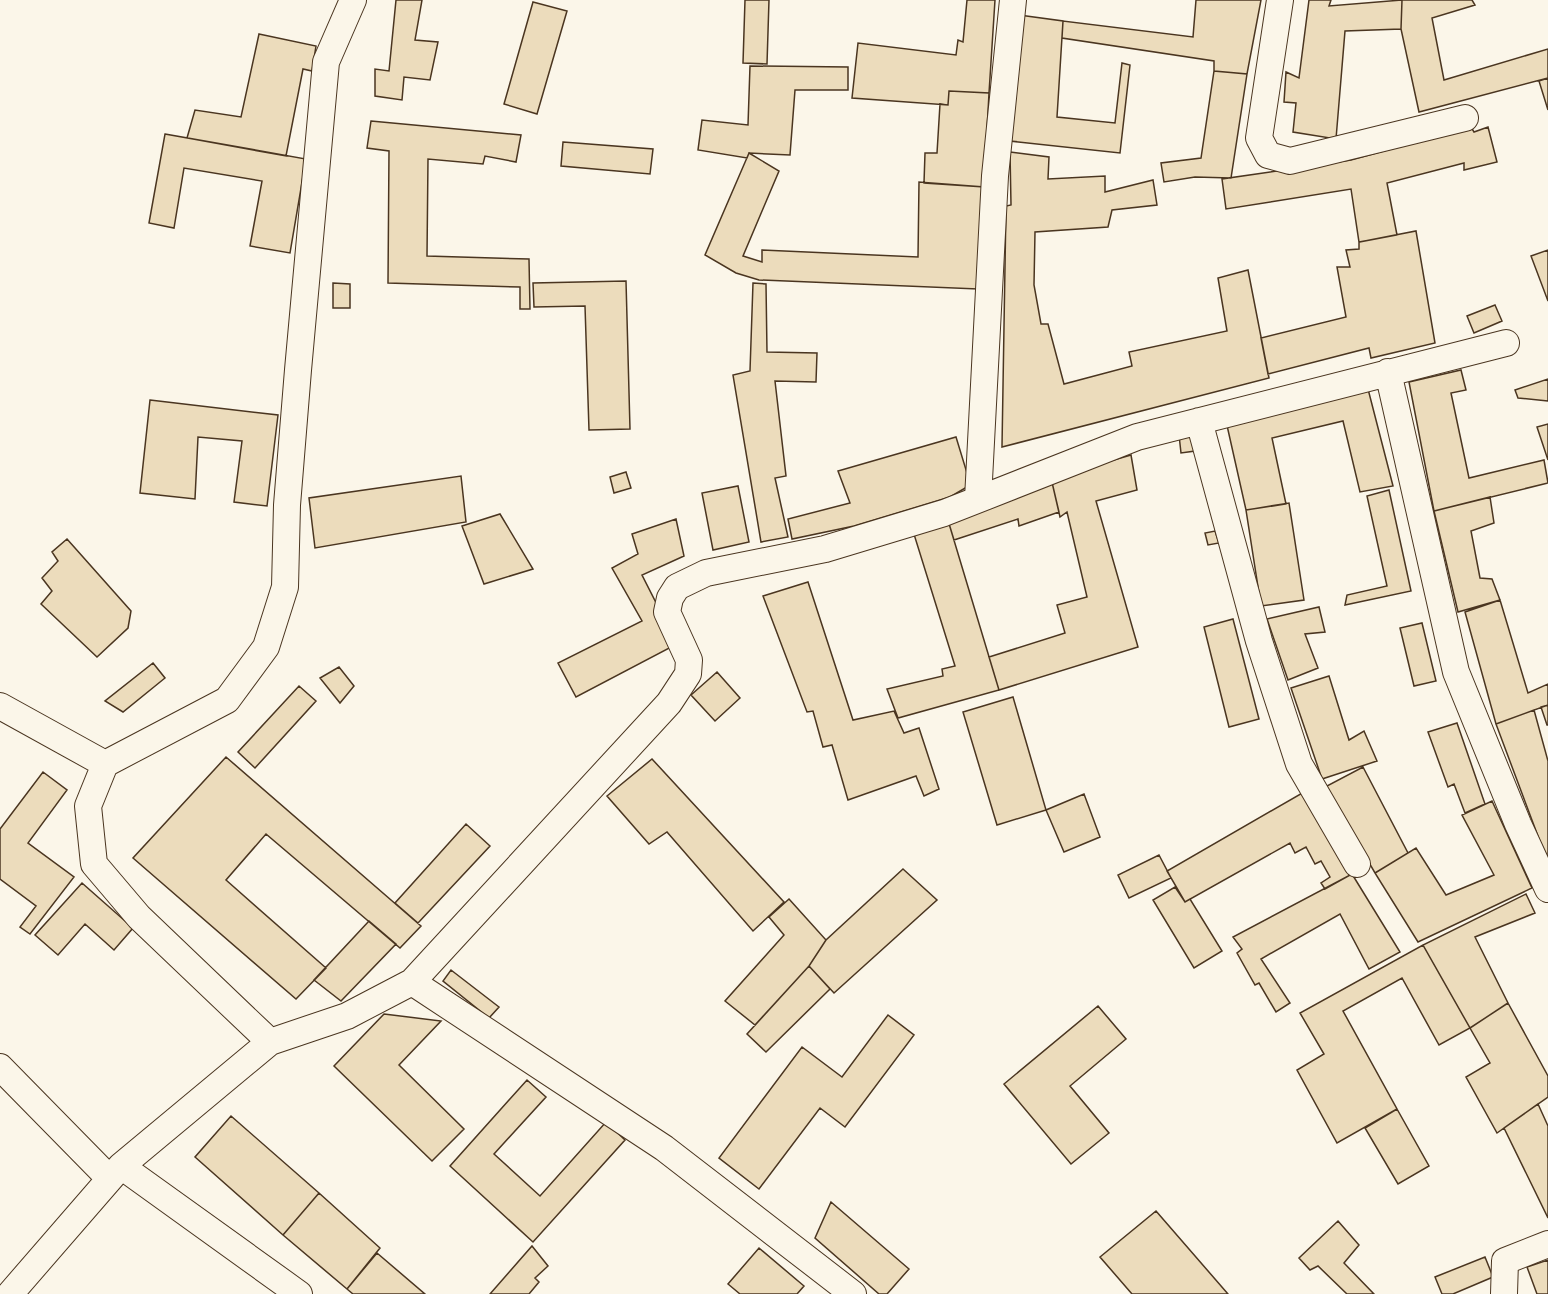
<svg xmlns="http://www.w3.org/2000/svg" width="1548" height="1294" viewBox="0 0 1548 1294" font-family="'Sofia Sans Condensed',sans-serif">
<style>
.building{fill:#ecdcbc;stroke:#4a3520;stroke-width:1.5}
.lines{fill:none;stroke-linecap:round;stroke-linejoin:round}
.minor-casing{stroke:#4a3520;stroke-width:28}
.minor{stroke:#fbf6e9;stroke-width:26}
</style>
<rect width="100%" height="100%" fill="#fbf6e9"/>
<!-- building -->
<path class="building" d="M396 0H422L415 40 438 42 430 80 404 77 402 100 375 96V69L389 71Z
M745 0H769L767 64 743 63Z
M967 0H995L989 93 949 91 948 105 852 98 858 43 956 55 958 40 963 42Z
M1196 0H1261L1247 74 1214 71V61L1062 38 1063 21 1193 37Z
M1309 0H1331L1329 6 1402 0 1401 29 1345 31 1336 139 1293 132 1296 103 1284 102 1286 72 1299 78Z
M1402 0H1472L1475 5 1432 18 1444 80 1548 49V78L1419 112 1401 29Z
M533 2 567 11 537 114 504 104Z
M1019 15 1063 21 1057 117 1115 123 1122 63 1130 65 1120 153 1010 141Z
M259 34 316 46 312 71 303 69 286 156 187 138 195 110 241 117Z
M750 66 848 67V90H795L790 155 749 153 747 158 698 150 702 120 748 125Z
M1214 71 1247 74 1231 178 1195 177 1164 182 1161 163 1201 158Z
M1548 78V110L1539 81Z
M949 91 989 93 984 187 924 183 925 153H937L940 104 948 105Z
M371 121 521 135 516 162 485 156 483 164 428 159 427 256 529 259 530 309H520V287L388 283 389 151 367 148Z
M1471 127 1474 132 1488 127 1497 162 1464 170V163L1387 183 1397 235 1359 242 1351 189 1226 209 1222 179 1351 160Z
M165 134 306 159 290 253 250 246 262 181 184 168 174 228 149 223Z
M563 142 653 149 650 174 561 166Z
M1010 152 1049 157 1048 179 1105 176V192L1153 180 1157 205 1112 210 1108 227 1035 232 1034 285 1041 324H1048L1064 384 1132 366 1129 352 1227 331 1218 278 1248 270 1269 378 1002 447 1006 206 1011 205Z
M749 153 779 171 743 256 762 262V250L918 257 919 182 984 187 978 289 759 280 736 273 705 255Z
M1416 231 1435 343 1371 358 1369 348 1268 374 1261 338 1346 317 1337 267H1350L1346 250 1359 249V242Z
M1548 250V301L1531 256Z
M626 281 630 429 589 430 585 306 534 307 533 283Z
M333 283 350 284V308H333Z
M753 283 766 284 767 352 817 353 816 382 775 381 786 476 775 478 788 537 761 542 733 375 750 371Z
M1495 305 1502 321 1474 333 1467 316Z
M1461 370 1466 390 1451 393 1469 478 1544 460 1548 483 1434 511 1409 382Z
M1548 379V401L1518 398 1515 390Z
M1368 389 1393 486 1360 492 1343 421 1272 438 1286 504 1246 510 1226 421Z
M150 400 278 415 267 506 234 502 242 441 198 437 195 499 140 493Z
M1548 424V460L1537 427Z
M1193 433 1195 451 1181 453 1179 435Z
M956 437 967 473V487L950 497 854 526 792 539 788 519 850 503 838 471Z
M1131 455 1137 490 1096 501 1138 647 999 690 989 657 1065 633 1057 605 1087 597 1067 512 1060 517 1051 478Z
M626 472 631 488 614 493 610 477Z
M461 476 466 522 315 548 309 498Z
M1051 478 1059 512 1019 526 1018 519 954 540 947 517Z
M738 486 749 542 713 550 702 493Z
M1389 490 1411 591 1345 605 1347 595 1387 586 1367 496Z
M1490 497 1494 523 1471 531 1480 578 1492 579 1500 600 1458 612 1434 511Z
M1289 503 1304 600 1261 606 1246 510Z
M500 514 533 569 484 584 462 526Z
M947 517 999 690 898 718 887 689 943 676 942 669 955 666 913 531Z
M676 519 684 556 642 575 677 644 576 697 558 663 642 621 612 568 638 554 632 534Z
M1215 531 1219 543 1208 545 1205 533Z
M67 539 131 611 128 628 97 657 41 604 52 591 42 578 58 561 52 552Z
M808 582 853 720 894 711 904 733 919 728 939 789 924 796 916 776 848 800 832 745 823 747 813 711 807 712 763 596Z
M1500 600 1528 693 1548 684V705L1496 724 1465 612Z
M1319 607 1325 632 1305 634 1318 668 1288 680 1267 619Z
M1233 619 1259 719 1229 727 1204 627Z
M1422 623 1436 681 1414 686 1400 628Z
M153 663 165 678 123 712 105 701Z
M339 667 354 686 340 703 320 678Z
M717 672 740 698 715 721 691 695Z
M1329 676 1349 740 1364 731 1377 761 1322 779 1291 688Z
M299 686 316 701 255 768 238 752Z
M1013 697 1046 810 997 825 963 712Z
M1548 705V725H1547L1541 707Z
M1534 710 1548 761V863L1496 724Z
M1457 723 1485 804 1465 813 1454 784 1448 787 1428 732Z
M226 757 421 926 400 948 266 834 226 880 326 968 296 999 133 858Z
M652 759 784 902 753 931 667 832 649 844 607 796Z
M1363 767 1408 853 1375 873 1325 787Z
M43 772 67 790 28 843 74 877 30 934 20 927 36 906 0 879V829Z
M1304 792 1352 874 1325 889 1321 883 1330 877 1321 861 1315 864 1306 847 1295 853 1290 843 1185 902 1167 871Z
M1084 794 1100 837 1064 852 1046 810Z
M1492 801 1532 888 1418 942 1375 873 1416 848 1446 895 1494 875 1462 815Z
M466 824 490 846 418 923 395 903Z
M1159 855 1171 878 1129 898 1118 875Z
M903 869 937 900 834 993 809 966 826 940Z
M1352 874 1400 952 1369 969 1340 914 1261 959 1290 1003 1276 1012 1259 983 1255 985 1237 953 1242 949 1233 937Z
M82 883 133 928 114 950 85 924 58 955 35 935Z
M1175 887 1185 902 1190 899 1222 951 1194 968 1153 900Z
M1526 894 1535 913 1475 937 1508 1003 1470 1028 1423 945Z
M789 899 826 940 809 966 755 1025 725 1001 784 935 769 917Z
M369 921 396 944 341 1001 314 980Z
M1423 945 1470 1028 1439 1045 1402 978 1343 1011 1397 1109 1337 1143 1297 1070 1324 1054 1300 1013Z
M809 966 830 989 766 1052 747 1034Z
M451 970 499 1007 489 1018 443 981Z
M1508 1003 1548 1076V1097L1497 1133 1466 1077 1490 1063 1470 1028Z
M1098 1006 1126 1039 1070 1086 1109 1133 1071 1164 1004 1084Z
M384 1014 441 1021 399 1065 464 1129 432 1161 334 1066Z
M888 1015 914 1035 845 1127 820 1108 759 1189 719 1158 802 1047 842 1077Z
M527 1080 546 1097 494 1154 540 1196 606 1122 625 1140 533 1242 450 1166Z
M1538 1104 1548 1126V1218L1504 1128Z
M1397 1109 1429 1166 1398 1184 1365 1128Z
M231 1116 319 1193 283 1235 195 1157Z
M319 1193 380 1248 347 1289 283 1235Z
M831 1202 909 1269 887 1294H879L815 1238Z
M1156 1211 1228 1294H1132L1100 1257Z
M1338 1221 1359 1245 1344 1263 1374 1294H1347L1318 1266 1310 1270 1299 1258Z
M532 1246 548 1266 535 1278 539 1282 529 1294H490Z
M759 1248 804 1286 797 1294H740L728 1284Z
M377 1253 425 1294H353L347 1289Z
M1485 1257 1493 1277 1453 1294H1442L1435 1277Z
M1548 1260V1294H1537L1527 1267Z"/>
<g class="lines">
<defs>
<path id="minor" d="M1280 0 1259 138 1268 155 1290 161 1465 118
M1388 372 1456 672 1518 824 1548 889
M1199 421 1259 641 1299 764 1357 864
M978 499 995 176 1013 0
M0 706 105 764
M412 982 669 703 688 674 689 660 667 612 670 598 677 587 706 573 825 549 944 513 1137 437 1506 343
M270 1042 139 917 94 864 88 806 105 764 227 700 266 647 285 587 287 505 298 370 326 62 353 0
M0 1067 109 1178
M121 1166 299 1294
M10 1294 121 1166 270 1042 347 1016 412 982 664 1148 853 1294
M1504 1294 1505 1261 1548 1244"/>
</defs>
<!-- minor casing -->
<use href="#minor" class="minor-casing"/>
<!-- minor -->
<use href="#minor" class="minor"/>
</g>
</svg>
